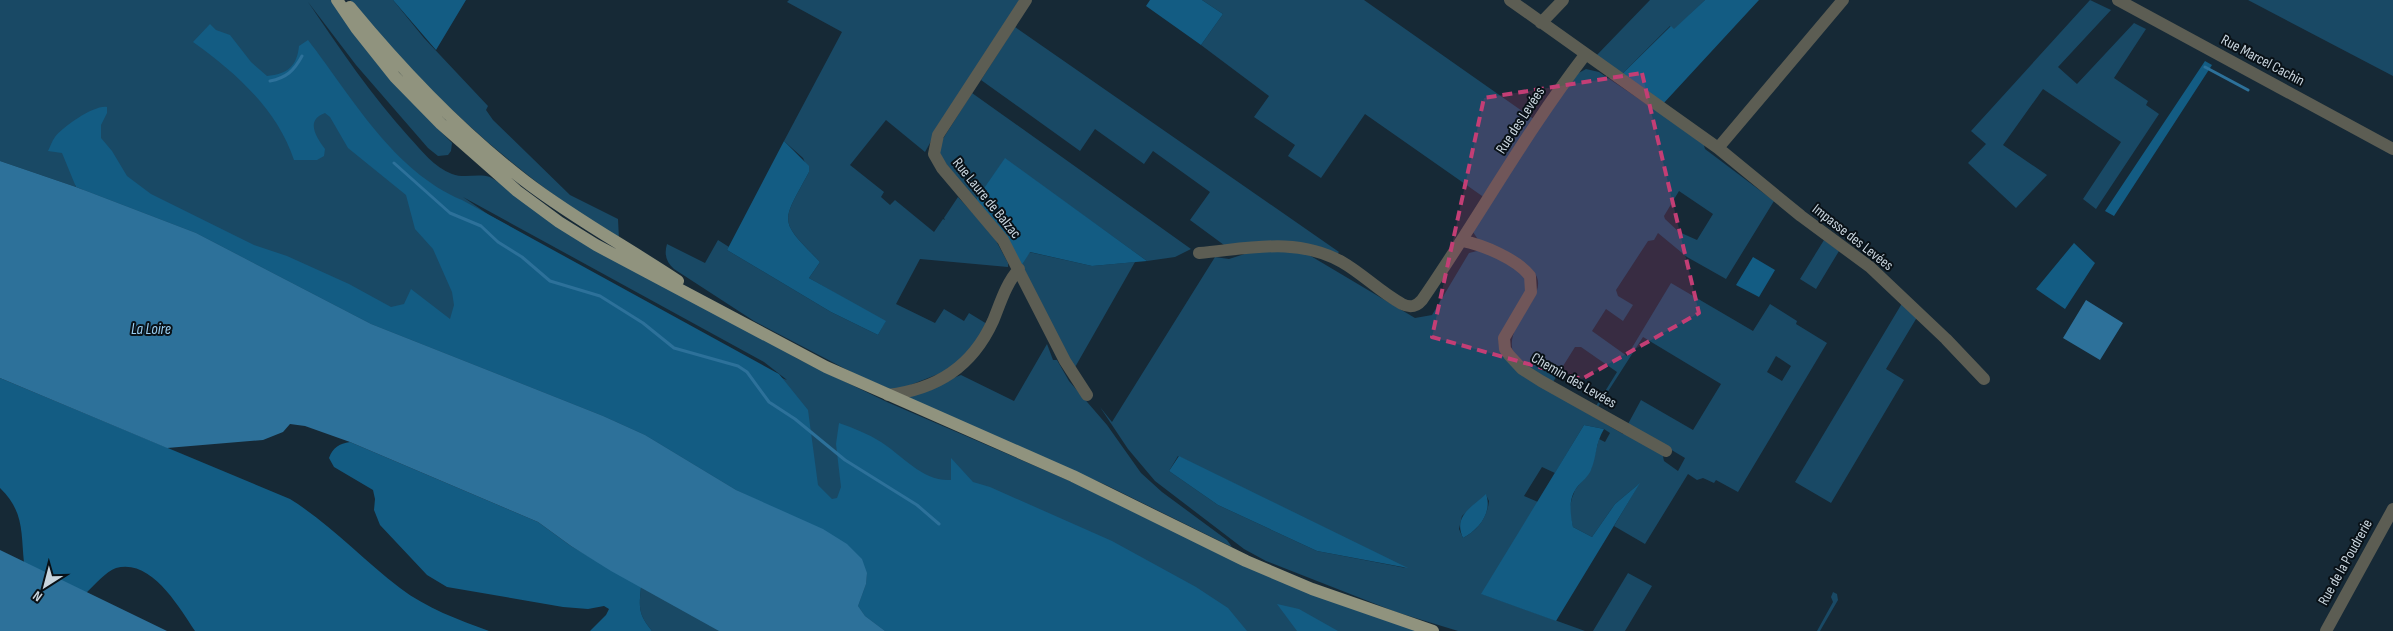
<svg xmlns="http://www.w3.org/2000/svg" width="2393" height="631" viewBox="0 0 2393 631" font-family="'Sofia Sans Condensed',sans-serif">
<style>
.green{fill:#194965;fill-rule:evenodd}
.forest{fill:#135c83}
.water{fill:#2d719a}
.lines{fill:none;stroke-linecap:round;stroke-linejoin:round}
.stream{stroke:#2d719a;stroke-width:3}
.minor{stroke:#5c5d53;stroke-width:12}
.major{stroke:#90937e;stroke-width:12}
.marked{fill:#c33e75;fill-opacity:0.2;stroke:#c33e75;stroke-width:4;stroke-dasharray:10 6;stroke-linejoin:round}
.labels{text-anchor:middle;stroke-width:4;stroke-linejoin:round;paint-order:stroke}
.street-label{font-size:15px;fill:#c9d5de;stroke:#091117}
.water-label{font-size:16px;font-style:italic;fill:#9acef1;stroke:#091117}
</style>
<rect width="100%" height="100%" fill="#162936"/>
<!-- green -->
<path class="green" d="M0 0H331L420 110 452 143 451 151 448 155 438 156 428 148 356 65 308 2C340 49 371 95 409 137 422 151 434 167 452 174 465 179 477 173 490 177L798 359 887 402 1417 631H812L75 185 76 187 0 161ZM463 197 764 362 787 380 774 375 489 215Z
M350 0H393L424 38 488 106 486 110 493 120 570 195 618 219 619 239C514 173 428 95 350 0Z
M789 0H1024L944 118 925 152 886 120 850 165 884 192 881 197 890 205 895 200 934 232 943 219 945 220 944 218 958 197 993 235 1008 263V267L920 259 896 304 935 323 944 309 964 321 969 313 987 324 977 341 951 369 895 391 857 375 754 321 674 269C666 262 664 254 667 244L705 263 718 240 729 247 727 250 831 312 878 335 885 322 809 278 820 262C778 219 781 224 809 172L803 158 784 141 842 32 787 2Z
M1202 0H1364L1535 120 1485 198 1365 114 1321 178 1288 156 1295 145 1254 117 1269 96 1201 45 1223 14Z
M1650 0H1705L1674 30 1670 26 1619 77 1595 57Z
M2090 0 2111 10 2058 67 2077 84 2134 23 2146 29 2114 78 2148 101 2146 105 2159 114 2096 209 2083 199 2121 142 2043 89 2003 145 2047 175 2016 208 1968 163 1986 144 1971 131Z
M2248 0H2393V76Z
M1015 27 1339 252 1337 254 1224 245 1190 220 1210 192 1153 151 1144 164 1095 129 1080 151 981 80Z
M1586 69 1599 72 1703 142 1705 149 1774 201 1726 279 1687 257 1658 233 1654 240 1648 241 1616 290 1618 296 1633 305 1623 321 1606 309 1592 331 1627 356 1671 283 1753 331 1770 304 1797 321 1796 324 1827 343 1738 492 1716 480 1714 483 1703 478 1697 480 1688 474 1645 544 1614 526 1639 484 1615 504 1592 537 1573 527 1569 510 1572 498 1575 490 1591 469 1599 439 1605 442 1610 433 1604 429 1584 425 1555 473 1542 467 1524 496 1538 502 1482 594 1585 631H1458L1396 612 1266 561 1244 549 1155 481 1128 449 1100 407 1112 422 1215 257 1229 259 1257 250 1274 249 1304 252 1415 318 1432 315 1469 253 1481 250 1513 265 1529 278 1527 294 1501 337 1503 351 1525 377 1623 434 1625 431 1658 449 1662 452 1664 461 1678 471 1685 458 1628 424 1641 400 1693 430 1721 384 1643 337 1598 407 1596 406 1617 372 1581 347H1575L1553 382C1541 375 1522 368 1515 356 1498 326 1555 295 1533 271 1519 256 1496 249 1479 241L1473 232 1558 98 1573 76ZM1679 191 1713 214 1697 240 1679 232 1665 219 1664 216ZM1776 356 1791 366 1782 381 1767 372ZM1178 456 1406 568 1317 551 1218 505 1169 471ZM1486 495 1489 501C1487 518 1478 530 1463 538L1459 529 1462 516Z
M972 93 1191 249 1175 257 1147 261 1005 159 975 201 940 156 939 145Z
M1824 240 1839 251 1816 289 1800 279Z
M1029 252 1092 266 1135 262 1074 369 1022 265Z
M1904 300 1919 314 1886 369 1904 380 1831 503 1795 482Z
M1047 344 1053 360H1057L1069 381 1107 425 1141 473 1162 492 1227 540 1232 547 1106 485 910 399V395L961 375 1014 401Z
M1628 573 1652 586 1625 631H1593Z
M641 587 718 629 719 631H652C638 614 639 608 641 587Z
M1833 592 1837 594 1838 600 1820 631H1817L1833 602 1831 597Z"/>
<!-- forest -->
<path class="forest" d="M393 0H466L436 50Z
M1150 0H1202L1223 14 1201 45 1146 6Z
M1705 0H1759L1662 105 1619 77 1671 26 1674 29Z
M210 24 216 30 230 35 251 62 267 76C288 74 297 66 299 46L308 40C352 97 393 171 462 200L779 374 808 410 818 485 832 499 837 498 841 487 836 444 839 423C854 428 868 434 881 442 903 456 923 482 951 480V458L973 482 990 487 1112 541 1196 587 1228 608 1247 631H885L865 616 858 606 866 584 867 573 775 509 736 490 645 435 603 416 371 324 196 233 76 187 62 153 48 151C50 147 52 141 55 137 64 126 94 105 107 107V113L101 125V138L112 151 127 176 151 194 254 245 287 256 349 284 391 307 404 304 411 289 450 319 454 305 452 292 433 249 415 229 406 195 348 148 330 117 325 113C305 120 316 137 325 149L324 156 317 160H294C277 109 235 72 193 42Z
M2205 61 2212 65 2114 216 2105 211Z
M784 141 809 166V172C781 224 778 219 820 262L809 278 886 321 878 335 831 312 727 250Z
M1005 158 1147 261 1092 266 1030 252 1022 265 975 201Z
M2074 243 2095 263 2065 309 2036 289Z
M1753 257 1775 270 1759 297 1736 285Z
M0 378 290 499C330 524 362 559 400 588 426 608 459 620 489 631H195C179 607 151 558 116 568 106 571 94 586 86 593L24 563C21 532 24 511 0 488Z
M1584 425 1604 429C1595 444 1597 456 1591 470 1588 477 1583 480 1578 486 1568 498 1570 512 1573 527L1592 537 1615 504 1640 483 1556 621 1481 594Z
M350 442 538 522 571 546 641 587C639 608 638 614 652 631H590L606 615 609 609 604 606 588 609 563 607 447 587 427 575 380 525 374 510 375 499 373 490 334 467 329 458C333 447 339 444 350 442Z
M1179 456 1408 568 1317 551 1218 505 1169 471Z
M1486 494C1493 513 1478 530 1463 538 1453 516 1471 508 1486 494Z
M1277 604 1299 609 1338 631H1297Z"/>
<!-- water -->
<path class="water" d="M0 161 76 187 196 233 371 324 603 416 645 435 736 490 823 529 847 544 862 559 867 573 866 584 858 606 865 616 885 631H719L611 571 571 546 538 522 350 442 305 426 290 424 283 432 263 440 167 448 0 378Z
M2086 300 2123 323 2100 360 2063 338Z
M0 550 167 631H0Z"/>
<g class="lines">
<!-- stream -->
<path class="stream" d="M2205 67 2248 90
M270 81C286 78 294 71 302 56
M394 163 450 213 481 226 498 242 522 257 550 281 600 296 643 323 674 348 738 366 747 372 769 402 795 419 845 460 917 505 939 524"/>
<!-- minor -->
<path class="minor" d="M1026 0 938 135 934 154 942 168 1003 240 1065 361 1087 395
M1510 0 1718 148 1843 0
M2118 0 2393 149
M1541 23 1563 0
M1718 148 1801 216 1870 267 1946 339 1984 379
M1463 241C1483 245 1517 259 1530 276L1531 292 1504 338 1505 349 1509 355 1522 369 1541 381 1666 451
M1199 253C1247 249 1296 236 1342 262 1363 274 1380 292 1402 304 1410 308 1416 307 1422 300 1478 219 1525 133 1585 55
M888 395C937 389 972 367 993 321 1000 304 1006 283 1019 269
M2326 631 2393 509"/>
<!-- major -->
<path class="major" d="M337 0 356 28 395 77 441 124 517 191 559 222 596 245 826 367 1073 476 1246 561 1312 589 1433 631
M350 7C402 70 460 131 525 181 573 218 627 247 678 281"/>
</g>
<!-- marked area -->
<path class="marked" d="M1642 73 1699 313 1582 379 1432 337 1484 98Z"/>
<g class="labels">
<!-- street labels -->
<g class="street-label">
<text transform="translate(2263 60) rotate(28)" y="5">Rue Marcel Cachin</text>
<text transform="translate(1520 120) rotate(-57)" y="5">Rue des Levées</text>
<text transform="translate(987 198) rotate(51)" y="5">Rue Laure de Balzac</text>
<text transform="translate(1853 237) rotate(38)" y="5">Impasse des Levées</text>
<text transform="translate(1574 380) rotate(30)" y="5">Chemin des Levées</text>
<text transform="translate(2345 562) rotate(-61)" y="5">Rue de la Poudrerie</text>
</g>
<!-- water labels -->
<g class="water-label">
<text x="151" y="334">La Loire</text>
</g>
</g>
<!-- north arrow -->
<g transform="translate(45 586) rotate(216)" stroke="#091117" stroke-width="4" paint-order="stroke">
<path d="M0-4L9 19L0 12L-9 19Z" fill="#c9d5de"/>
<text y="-8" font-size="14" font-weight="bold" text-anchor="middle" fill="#c9d5de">N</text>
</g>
</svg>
